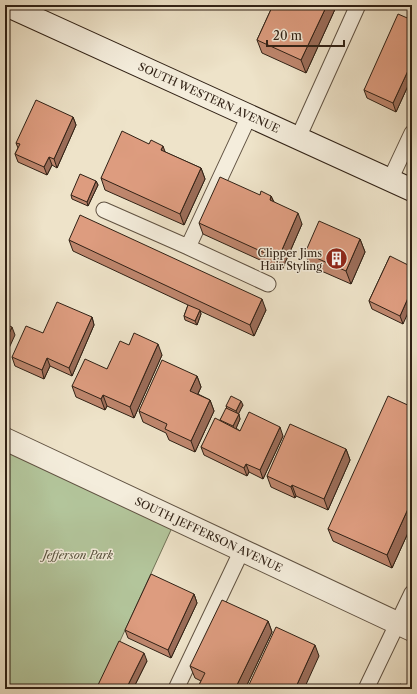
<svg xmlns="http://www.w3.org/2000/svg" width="417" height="694" viewBox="0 0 417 694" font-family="'Libre Caslon Text',serif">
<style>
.green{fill:#b3c59b;stroke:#727358}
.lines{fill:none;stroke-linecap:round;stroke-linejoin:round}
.lane-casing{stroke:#605242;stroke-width:17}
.street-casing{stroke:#605242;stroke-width:24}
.secondary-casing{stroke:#302115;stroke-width:24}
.lane{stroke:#f4eddc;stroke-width:15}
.street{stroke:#f4eddc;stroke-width:22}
.secondary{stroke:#f4eddc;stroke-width:22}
.wall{fill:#be866d;stroke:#302115}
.shaded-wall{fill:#9b6d59;stroke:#302115}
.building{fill:#dd9c7f;stroke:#302115}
.labels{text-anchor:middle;stroke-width:3;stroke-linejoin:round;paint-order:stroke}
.street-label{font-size:11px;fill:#302115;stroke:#f4eddc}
.poi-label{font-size:11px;fill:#302115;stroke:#f4eddc;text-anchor:end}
.park-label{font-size:11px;font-style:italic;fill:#57523d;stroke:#f4eddc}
</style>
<rect width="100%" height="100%" fill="#eee3c9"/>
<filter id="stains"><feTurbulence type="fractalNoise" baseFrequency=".005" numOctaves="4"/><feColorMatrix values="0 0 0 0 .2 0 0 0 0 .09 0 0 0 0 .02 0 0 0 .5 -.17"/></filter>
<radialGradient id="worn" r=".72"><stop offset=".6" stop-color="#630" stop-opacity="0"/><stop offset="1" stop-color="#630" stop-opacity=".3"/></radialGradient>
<!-- green -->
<path class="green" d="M5 439 176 519 98 689H5Z"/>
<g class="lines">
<defs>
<path id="lane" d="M249 116 188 247 268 284
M298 138 358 5
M390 180 412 133
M104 210 188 247
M176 689 242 550
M366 689 412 593"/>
<g id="street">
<path id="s1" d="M5 439 412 630"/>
</g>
<g id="secondary">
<path id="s2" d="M6 5 412 190"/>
</g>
</defs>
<!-- lane casing -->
<use href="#lane" class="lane-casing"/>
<!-- street casing -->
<use href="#street" class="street-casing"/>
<!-- secondary casing -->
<use href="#secondary" class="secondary-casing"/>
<!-- lane -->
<use href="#lane" class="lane"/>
<!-- street -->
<use href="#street" class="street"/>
<!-- secondary -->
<use href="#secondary" class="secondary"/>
</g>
<!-- wall -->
<path class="wall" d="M273 5H336V7L306 73 262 53 257 40Z
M412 20V77L396 112 367 98 364 90Z
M73 117 76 125 57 168 52 165 47 175 18 162 15 154 18 148 16 143Z
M149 144 165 152 201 168 205 179 184 225 105 190 101 178Z
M96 181 98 185 88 206 72 199 71 195Z
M260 195 271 196 274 202 302 224 282 270 203 234 199 223Z
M360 239 365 252 351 284 310 266 305 253Z
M69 240 266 310 254 336 200 311 201 314 197 325 185 320 184 316 188 305 73 251Z
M390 256 403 324 372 309 369 301Z
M92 317 94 325 72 376 50 366 44 379 15 366 12 357 43 333Z
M129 345 162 355 134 418 107 406 105 410 76 397 72 386 107 369Z
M197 376 201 387 198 394 210 400 214 411 195 452 169 440 166 433 143 422 139 411Z
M243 405 238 414 240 419 236 428 240 431 283 436 263 479 249 472 247 476 204 455 201 447 220 421V420L227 409 226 406Z
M412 407V524L392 568 333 541 328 529Z
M346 449 350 460 328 510 296 496 295 498 271 487 267 476Z
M194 594 197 603 171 658 128 638 125 630Z
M268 621 272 632 245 689H197L201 681 195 678 190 666Z
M147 661 133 689H100L98 685Z"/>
<!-- shaded-wall -->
<path class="shaded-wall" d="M327 5H336V7L306 73 301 60Z
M412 62V77L396 112 393 103Z
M73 117 76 125 57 168 54 159Z
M163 146 167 157 161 150Z
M49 157 52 165 47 175 44 167Z
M201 168 205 179 184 225 180 214Z
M96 181 98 185 88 206 87 202Z
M271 196 276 207 270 200Z
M298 213 302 224 282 270 278 259Z
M360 239 365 252 351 284 346 271Z
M412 289V304L403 324 400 316Z
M262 299 266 310 254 336 250 325Z
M200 310 201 314 197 325 195 321Z
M92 317 94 325 72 376 69 368Z
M12 327 15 335 5 357V342Z
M158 344 162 355 134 418 130 407Z
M47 358 50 366 44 379 42 370Z
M197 376 201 387 194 402 190 391Z
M103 395 107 406 105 410 101 399Z
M210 400 214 411 195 452 191 441Z
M241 401 243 405 238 415 236 411Z
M239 414 240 419 235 431 233 426Z
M280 427 283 436 263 479 260 470Z
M346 449 350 460 328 510 324 499Z
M246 464 249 472 247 476 244 468Z
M292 485 296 496 295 498 291 487Z
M412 500V524L392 568 387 555Z
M194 594 197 603 171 658 168 650Z
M268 621 272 632 245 689H235Z
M315 645 319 656 304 689H295Z
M144 653 147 661 133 689H126Z"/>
<!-- building -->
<path class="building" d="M273 5H327L301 60 257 40Z
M398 14 412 20V62L393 103 364 90Z
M36 100 73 117 54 159 49 157 44 167 15 154 20 144 16 143Z
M122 131 149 144 151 140 163 146 161 150 201 168 180 214 101 178Z
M80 174 96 181 87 202 71 195Z
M220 177 260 195 261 191 271 196 270 200 298 213 278 259 199 223Z
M80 215 262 299 250 325 69 240Z
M319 221 360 239 346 271 305 253Z
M390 256 412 267V289L400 316 369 301Z
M57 302 92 317 69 368 47 358 42 370 12 357 26 326 43 333Z
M188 305 200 310 195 321 184 316Z
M5 324 12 327 5 342Z
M134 333 158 344 130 407 103 395 101 399 72 386 85 359 107 369 120 341 129 345Z
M162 360 197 376 190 391 210 400 191 441 165 429 167 424 139 411Z
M231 396 241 401 236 411 226 406Z
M388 396 412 407V500L387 555 328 529Z
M226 408 239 414 233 426 220 420Z
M249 412 280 427 260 470 246 464 244 468 201 447 215 418 240 431Z
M290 424 346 449 324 499 292 485 291 487 267 476Z
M151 574 194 594 168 650 125 630Z
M222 600 268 621 235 689H197L205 673 190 666Z
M276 627 315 645 295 689H247Z
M119 641 144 653 126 689H106L98 685Z
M400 684 411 689H397Z"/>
<!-- icons -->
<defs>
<symbol id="building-disc" viewBox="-11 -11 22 22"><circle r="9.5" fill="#8f2418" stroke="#f4eddc"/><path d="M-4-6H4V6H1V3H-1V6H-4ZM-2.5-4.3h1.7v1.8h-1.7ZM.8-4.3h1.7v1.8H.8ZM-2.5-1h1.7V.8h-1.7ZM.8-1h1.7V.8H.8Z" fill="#fff"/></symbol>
</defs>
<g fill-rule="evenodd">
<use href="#building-disc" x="324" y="246" width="25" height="25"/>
</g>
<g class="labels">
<!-- street labels -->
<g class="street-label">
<text dy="4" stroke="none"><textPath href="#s2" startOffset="223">SOUTH WESTERN AVENUE</textPath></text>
<text dy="4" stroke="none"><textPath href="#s1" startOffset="225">SOUTH JEFFERSON AVENUE</textPath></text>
</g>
<!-- poi labels -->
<g class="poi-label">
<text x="322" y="257">Clipper Jims<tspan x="322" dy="13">Hair Styling</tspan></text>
</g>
<!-- park labels -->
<g class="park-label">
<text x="78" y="559">Jefferson Park</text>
</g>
</g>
<!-- margin -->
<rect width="417" height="694" fill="none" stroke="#eee3c9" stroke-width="20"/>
<rect x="6" y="6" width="405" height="682" fill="none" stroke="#302115" stroke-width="2"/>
<rect x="10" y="10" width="397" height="674" fill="none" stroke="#302115"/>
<!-- scale -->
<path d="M267 40v6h77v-6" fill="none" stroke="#302115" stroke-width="2"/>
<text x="273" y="40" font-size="12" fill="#302115" stroke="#f4eddc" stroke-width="3" paint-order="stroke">20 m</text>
<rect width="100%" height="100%" filter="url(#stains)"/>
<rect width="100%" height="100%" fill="url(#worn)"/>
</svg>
